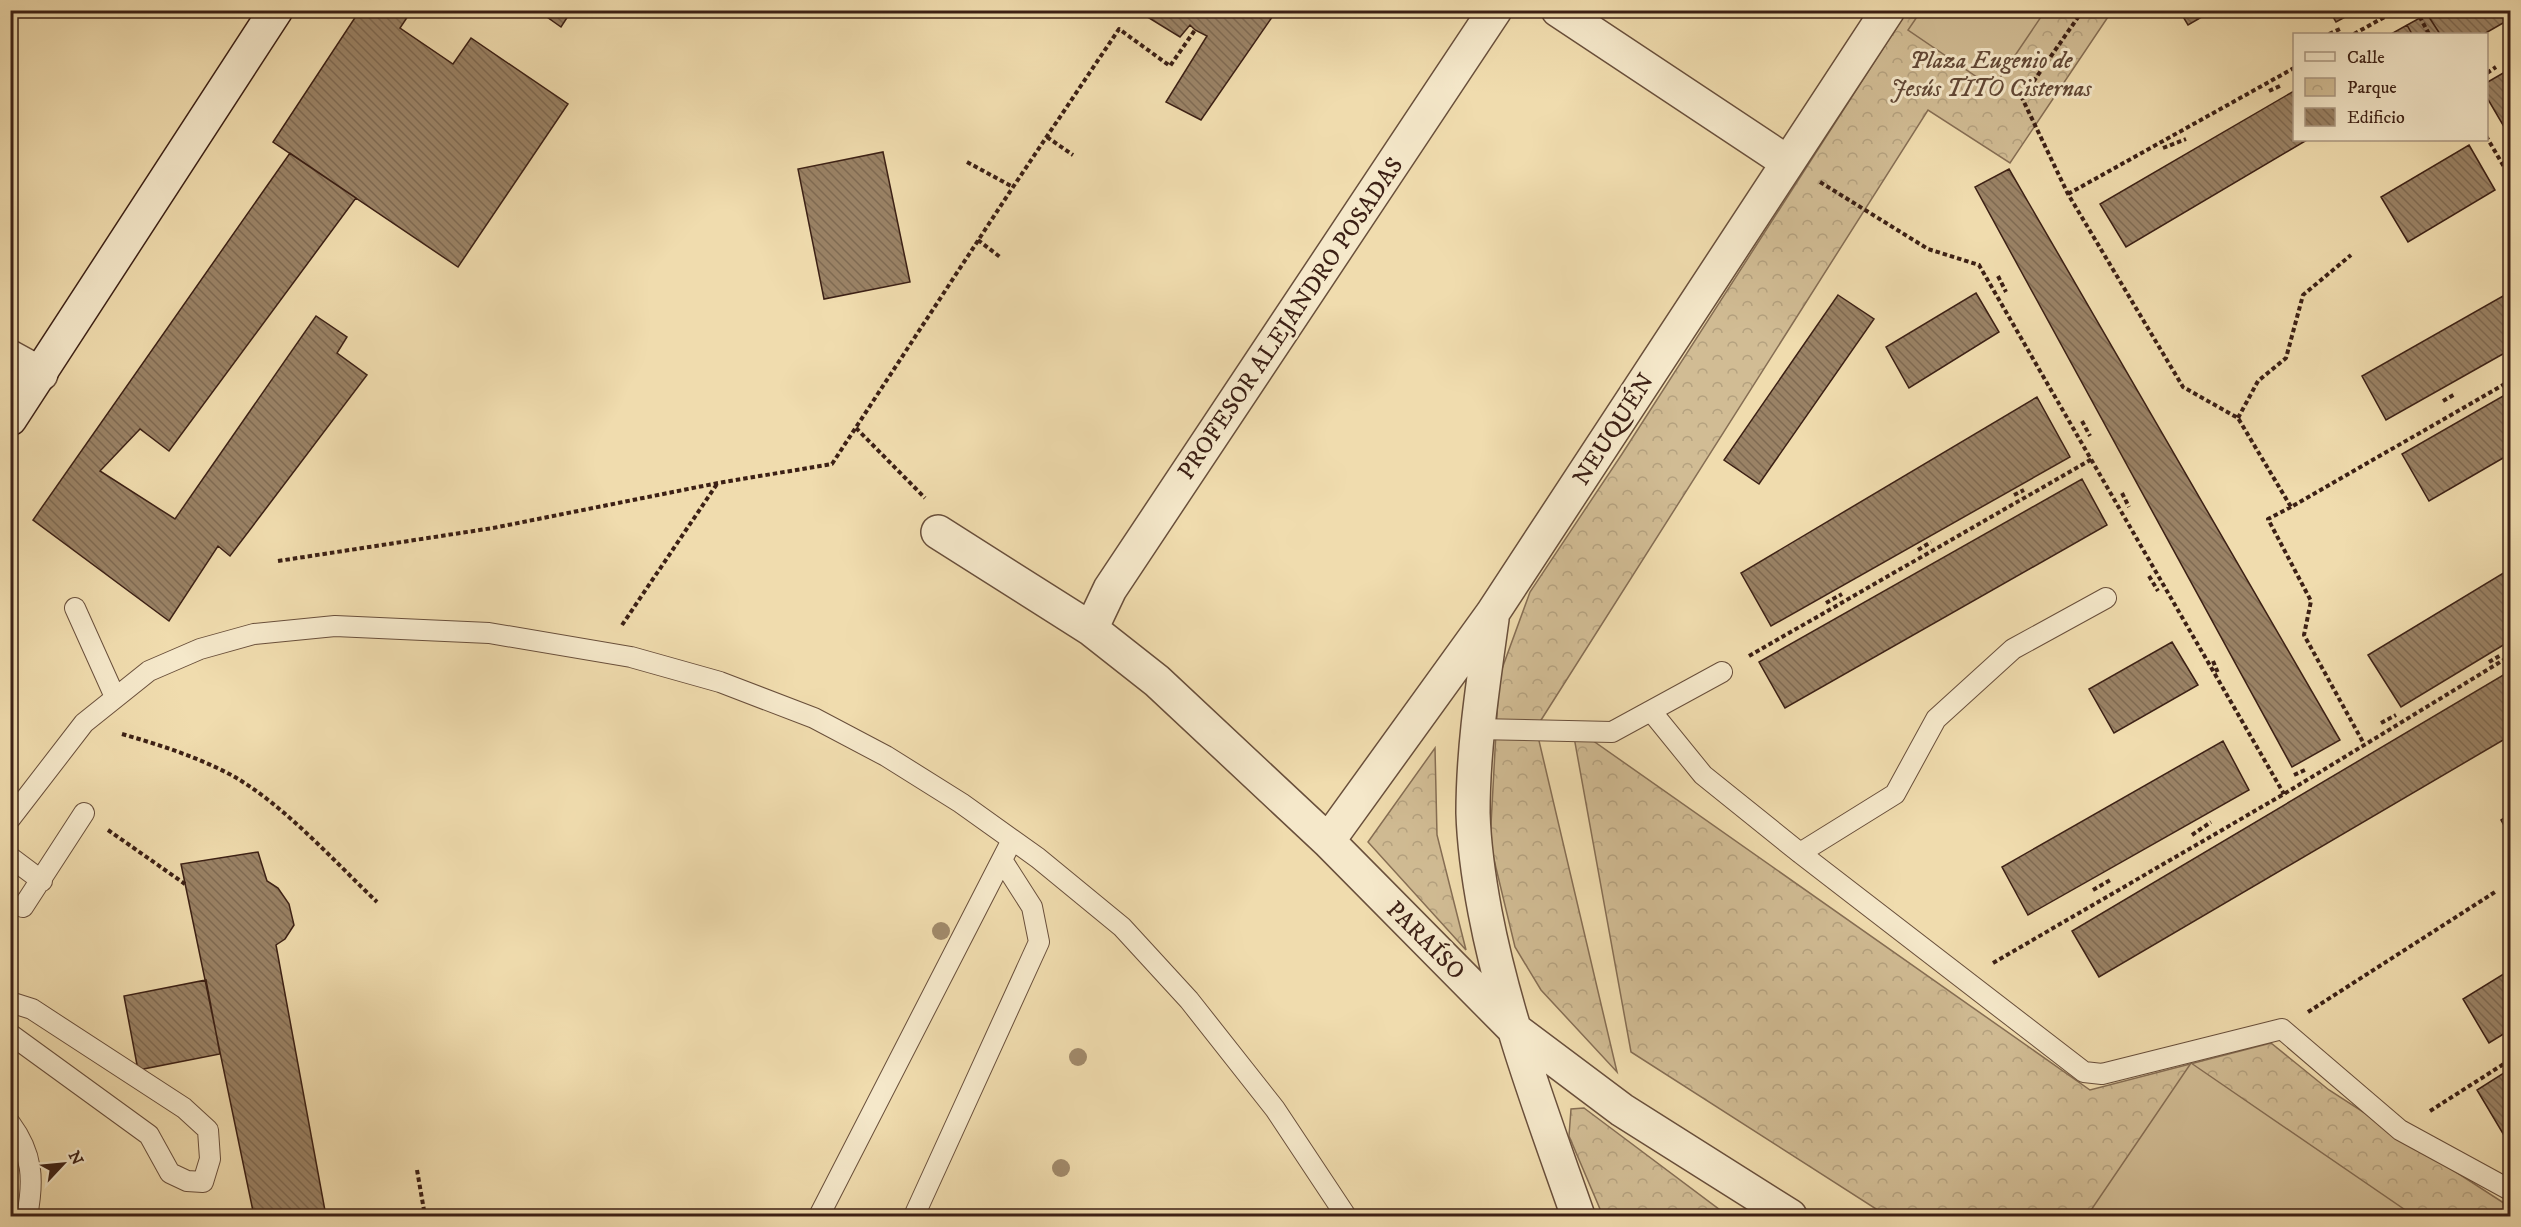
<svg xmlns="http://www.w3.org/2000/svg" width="2521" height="1227" viewBox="0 0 2521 1227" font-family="'IM FELL DW Pica',serif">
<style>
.park{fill:url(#park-crowns);stroke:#866e54;stroke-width:1.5}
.pitch{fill:#d1bc94;stroke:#866e54;stroke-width:1.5}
.building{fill:url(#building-back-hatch);stroke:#3c2015;stroke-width:1.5}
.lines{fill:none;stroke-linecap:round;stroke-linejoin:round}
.lane-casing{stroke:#694f3b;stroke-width:22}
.street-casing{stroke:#694f3b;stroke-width:36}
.secondary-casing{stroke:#3c2015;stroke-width:36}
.path{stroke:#3c2015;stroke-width:4;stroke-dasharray:4.5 3;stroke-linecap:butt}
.lane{stroke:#f5e8ca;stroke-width:20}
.street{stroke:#f5e8ca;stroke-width:33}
.secondary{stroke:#f5e8ca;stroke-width:33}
.tree{fill:#a18a6b}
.labels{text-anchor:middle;stroke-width:6;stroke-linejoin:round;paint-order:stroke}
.park-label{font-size:24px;font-style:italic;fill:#614735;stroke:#f5e8ca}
.street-label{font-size:24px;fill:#3c2015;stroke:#f5e8ca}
</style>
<defs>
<pattern id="park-crowns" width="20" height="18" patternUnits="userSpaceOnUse" patternTransform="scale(1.5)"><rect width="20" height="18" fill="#d1bc94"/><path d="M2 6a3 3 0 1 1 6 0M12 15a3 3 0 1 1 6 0" fill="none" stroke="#b4a17f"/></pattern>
<pattern id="building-back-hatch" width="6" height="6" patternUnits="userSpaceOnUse" patternTransform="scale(1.5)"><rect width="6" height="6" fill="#9a8265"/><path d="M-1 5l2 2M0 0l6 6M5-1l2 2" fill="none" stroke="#7f6a52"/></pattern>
</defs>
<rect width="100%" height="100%" fill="#f0dcae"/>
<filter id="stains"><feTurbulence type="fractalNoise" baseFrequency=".00333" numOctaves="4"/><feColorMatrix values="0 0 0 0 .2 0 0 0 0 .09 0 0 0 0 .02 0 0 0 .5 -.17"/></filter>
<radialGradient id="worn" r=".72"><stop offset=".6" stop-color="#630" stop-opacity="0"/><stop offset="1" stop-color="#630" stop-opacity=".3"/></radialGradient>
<!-- park -->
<path class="park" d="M1907 11H2112L2010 163 1928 110 1536 728 1617 1072 1541 990 1515 947 1490 843 1499 677 1530 592 1622 454Z
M1572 726 2090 1090 2271 1043 2329 1090 2510 1207V1216H1887L1631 1052Z
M1435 748 1437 835 1466 950 1368 842Z
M1584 1108 1720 1210 1715 1216H1603L1569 1136 1571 1109Z"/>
<!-- pitch -->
<path class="pitch" d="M1921 11V10L2045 11 1993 88 1908 30Z
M2191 1063 2414 1216H2087Z"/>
<!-- building -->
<path class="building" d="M360 10H412L400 28 453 64 471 38 568 104 458 267 273 142Z
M537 10H572L561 27Z
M1136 10H1277L1201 120 1166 102 1207 36 1195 30 1190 25 1180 37Z
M2179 10H2214L2188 25Z
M2329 10H2358L2336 22Z
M2432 10H2510V19L2484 34H2440L2427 14Z
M2427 14 2440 34H2412L2407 25Z
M2407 25 2412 34H2391Z
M2510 69V137L2486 96V83Z
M2294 91V140H2307L2126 247 2100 204Z
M2469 145 2495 190 2408 242 2381 197Z
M883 152 910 282 824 299 798 169Z
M290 153 356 198 169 451 140 429 100 471 175 519 316 316 347 337 337 353 367 375 230 556 218 546 169 621 33 520Z
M2009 169 2340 740 2292 767 1975 187Z
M2510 292V350L2386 420 2362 376Z
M1976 293 1999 332 1909 388 1886 347Z
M1838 295 1874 319 1759 484 1724 460Z
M2510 392V454L2429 501 2402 454Z
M2037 397 2070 457 1771 626 1741 573Z
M2082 479 2107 525 1785 708 1759 662Z
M2510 569V641L2401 707 2368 655Z
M2172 642 2198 685 2114 733 2089 689Z
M2510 671V736L2099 977 2072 931Z
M2223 741 2249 790 2028 915 2002 867Z
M2510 814V836L2501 820Z
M258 852 267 881 278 888 289 904 294 925 285 939 276 945 326 1216H254L181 864Z
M2510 970V1030L2489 1043 2463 999Z
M206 980 220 1054 138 1070 124 996Z
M2510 1069V1134L2505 1137 2477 1090Z"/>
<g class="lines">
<defs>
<path id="lane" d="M75 608 115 697
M1651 711 1703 775 1800 853 2084 1072 2102 1074 2282 1029 2400 1130 2510 1190
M1476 729 1612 732 1722 672
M10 819 84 723 149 671 200 649 254 634 335 626 489 633 631 657 720 682 814 718 886 756 961 803 1038 858 1122 927 1189 1000 1275 1109 1346 1216
M1800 853 1895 794 1936 719 2013 649 2106 598
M10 857 42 881
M23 907 84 813
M10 1002 32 1009 184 1108 208 1130 210 1159 203 1182 187 1181 170 1173 149 1135 10 1034
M10 1123C33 1154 34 1180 27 1216
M819 1216 1012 840
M914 1216 1039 942 1032 907 1002 860"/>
<path id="street" d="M1558 10 1787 162
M10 357 41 374
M938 532 1091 629 1157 681 1328 841 1514 1029 1622 1110 1790 1216
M1492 619C1483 684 1473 748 1473 813 1474 846 1479 880 1485 912 1505 1017 1543 1116 1578 1216
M1091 629 1110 589 1495 10
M1328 841 1492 614 1888 10"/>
<path id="secondary" d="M10 419 276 10"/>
</defs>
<!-- lane casing -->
<use href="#lane" class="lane-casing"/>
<!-- street casing -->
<use href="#street" class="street-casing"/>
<!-- secondary casing -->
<use href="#secondary" class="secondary-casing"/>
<!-- path -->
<path class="path" d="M2083 10 2022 98 2068 194 2183 387 2238 418 2291 507 2510 381
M2416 10 2429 34
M2329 34 2342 28
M2354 34 2397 10
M2487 73 2496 67
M2269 91 2280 86
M2486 136 2510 177
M1047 137 1073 155
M2163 148 2186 139
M967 162 1013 187
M1820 182 1928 249 1979 265 2284 794
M2068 194 2294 68
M978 240 1000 257
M1998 276 2006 292
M2443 401 2455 394
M2238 418 2258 381 2286 358 2303 295 2351 255
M2082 421 2090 436
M856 428 925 498
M2122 493 2129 507
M2014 495 2024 490
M2291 507 2268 519 2311 601 2304 635 2364 744
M1918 550 1931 542
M278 561 493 528 718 483 832 464 1013 187 1119 29 1170 66 1195 30
M2149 576 2158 591
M1826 603 1842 594
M622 625 717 484
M1749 656 2092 459
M2213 661 2218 673
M2489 662 2501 655
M2381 723 2396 715
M122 734C160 745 198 757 233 776 284 805 334 861 377 902
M2294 775 2305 770
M108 830 185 884
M2192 835 2211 822
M2093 890 2112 879
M1993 963 2284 794 2510 656
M2308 1012 2495 892
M2430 1111 2510 1060
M417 1170 425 1216"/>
<!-- lane -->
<use href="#lane" class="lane"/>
<!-- street -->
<use href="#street" class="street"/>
<!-- secondary -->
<use href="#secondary" class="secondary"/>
</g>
<!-- trees -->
<g class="tree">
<circle cx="941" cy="931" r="9"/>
<circle cx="1078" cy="1057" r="9"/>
<circle cx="1061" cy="1168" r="9"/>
</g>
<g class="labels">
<!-- park labels -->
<g class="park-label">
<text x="1991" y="68">Plaza Eugenio de<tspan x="1991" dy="28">Jesús TITO Cisternas</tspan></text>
</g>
<!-- street labels -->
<g class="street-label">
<text transform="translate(1290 318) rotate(-56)" y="8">PROFESOR ALEJANDRO POSADAS</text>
<text transform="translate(1613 429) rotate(-57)" y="8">NEUQUÉN</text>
<text transform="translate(1426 940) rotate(45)" y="8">PARAÍSO</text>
</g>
</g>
<!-- margin -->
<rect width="2521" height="1227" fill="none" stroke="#f0dcae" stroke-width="36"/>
<rect x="12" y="12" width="2497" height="1203" fill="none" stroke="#3c2015" stroke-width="3"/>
<rect x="18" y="18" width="2485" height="1191" fill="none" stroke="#3c2015" stroke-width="1.5"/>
<!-- legend -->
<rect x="2293" y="33" width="195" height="108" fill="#f5e8ca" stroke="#ab9882" stroke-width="1.5"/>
<rect x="2305" y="52" width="30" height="9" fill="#f5e8ca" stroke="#ab9882" stroke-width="1.5"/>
<text x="2347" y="63" font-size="18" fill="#3c2015">Calle</text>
<rect x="2305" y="78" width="30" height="18" fill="url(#park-crowns)" stroke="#ab9882" stroke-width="1.5"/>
<text x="2347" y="93" font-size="18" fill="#3c2015">Parque</text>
<rect x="2305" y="108" width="30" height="18" fill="url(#building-back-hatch)" stroke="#ab9882" stroke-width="1.5"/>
<text x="2347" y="123" font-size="18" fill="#3c2015">Edificio</text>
<!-- north arrow -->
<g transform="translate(63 1164) rotate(64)" stroke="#f5e8ca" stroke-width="4.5" paint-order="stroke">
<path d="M0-4.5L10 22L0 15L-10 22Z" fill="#3c2015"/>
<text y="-9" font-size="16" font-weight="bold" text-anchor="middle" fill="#3c2015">N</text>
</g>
<rect width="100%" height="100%" filter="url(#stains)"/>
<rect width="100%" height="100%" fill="url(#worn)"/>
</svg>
